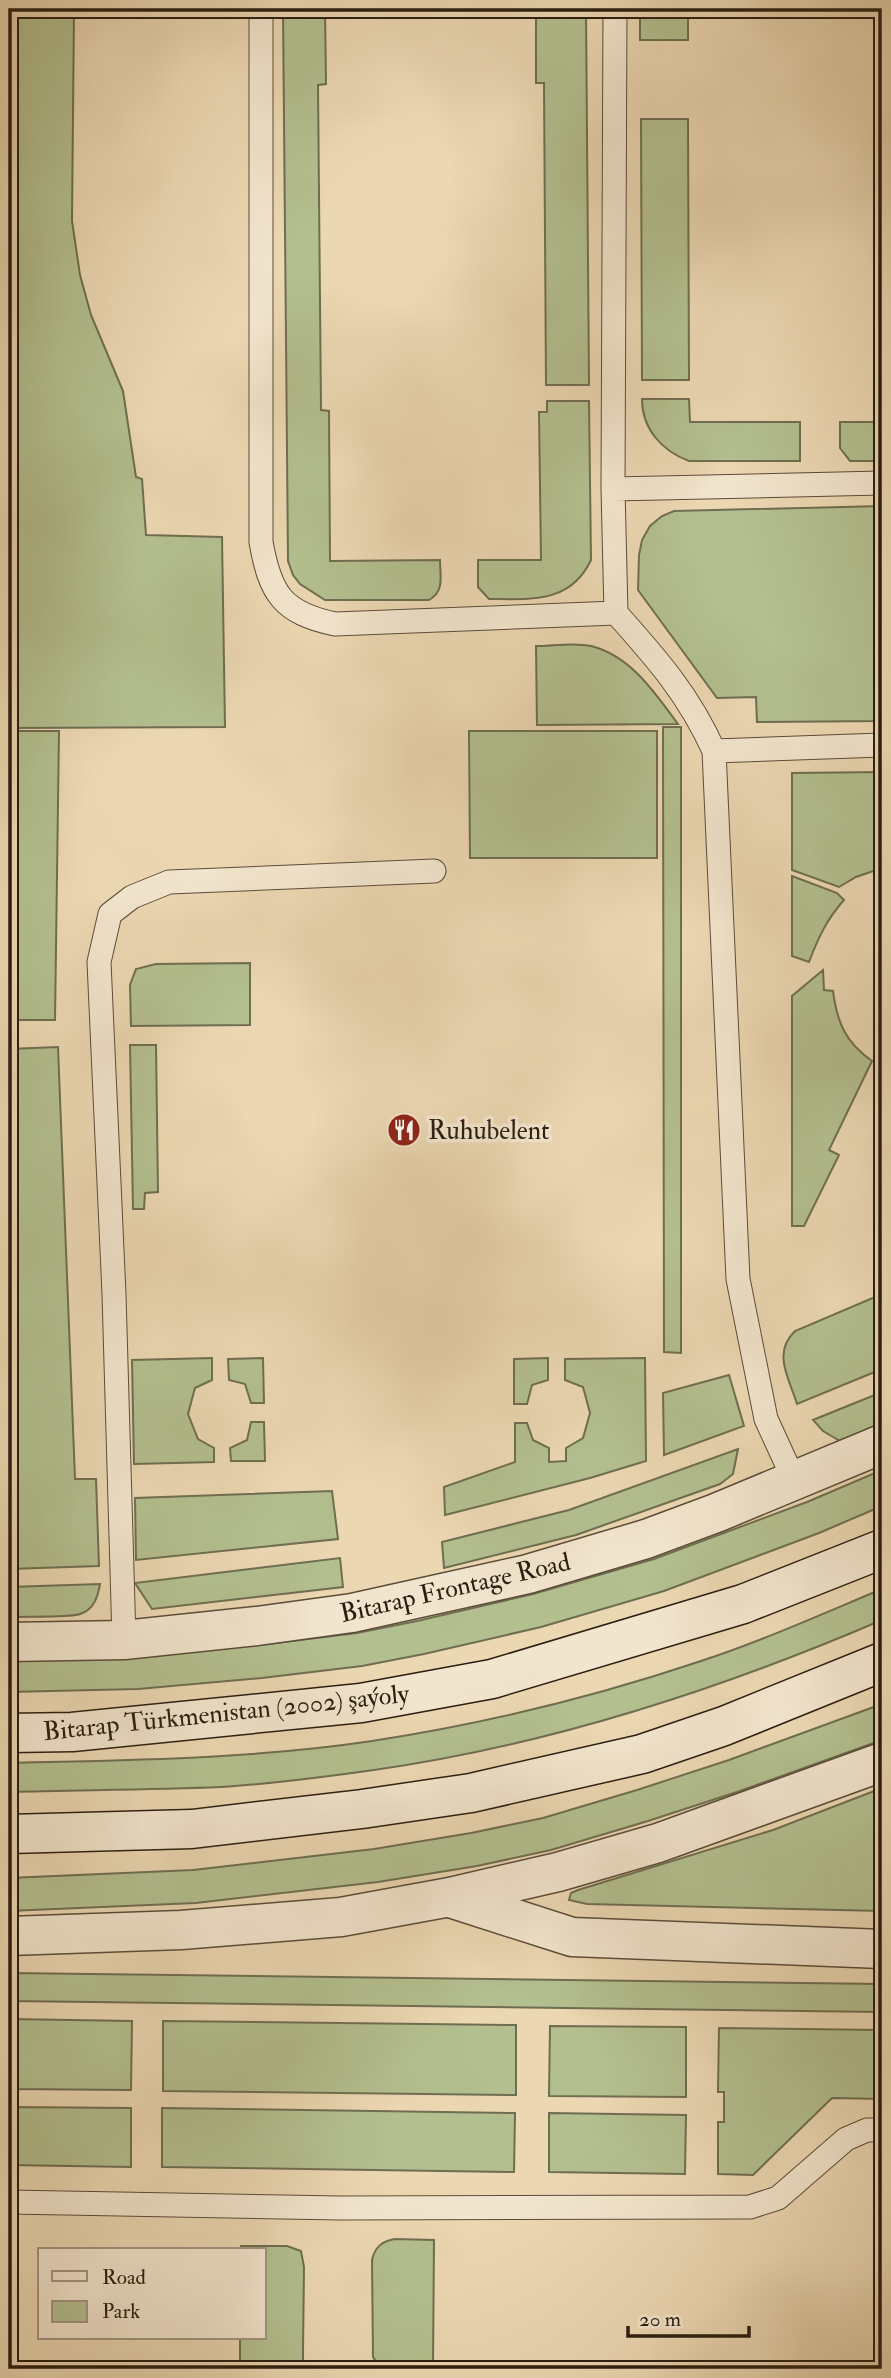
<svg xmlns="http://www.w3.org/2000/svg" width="891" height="2378" viewBox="0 0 891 2378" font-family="'IM FELL Double Pica',serif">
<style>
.green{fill:#b3bf8f;stroke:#6f6e50;stroke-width:2}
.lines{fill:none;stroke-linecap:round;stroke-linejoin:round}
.service-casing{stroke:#5b4c39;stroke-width:25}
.minor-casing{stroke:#5b4c39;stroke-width:41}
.secondary-casing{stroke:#2b1e11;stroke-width:41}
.service{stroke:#f2e5cd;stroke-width:23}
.minor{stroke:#f2e5cd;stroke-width:38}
.secondary{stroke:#f2e5cd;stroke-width:38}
.labels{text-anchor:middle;stroke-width:7;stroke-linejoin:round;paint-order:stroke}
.poi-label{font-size:26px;fill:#2b1e11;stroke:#f2e5cd;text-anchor:start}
.street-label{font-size:26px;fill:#2b1e11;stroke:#f2e5cd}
</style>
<rect width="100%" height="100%" fill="#ebd7b2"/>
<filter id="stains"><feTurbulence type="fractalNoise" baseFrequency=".00286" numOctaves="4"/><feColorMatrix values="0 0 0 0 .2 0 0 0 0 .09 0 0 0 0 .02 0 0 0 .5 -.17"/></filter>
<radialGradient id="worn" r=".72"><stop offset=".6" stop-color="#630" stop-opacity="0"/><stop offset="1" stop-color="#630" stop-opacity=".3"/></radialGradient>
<!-- green -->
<path class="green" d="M9 9H74L72 221 80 275 91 315 123 391 136 477 142 479 146 535 222 537 225 727 9 728Z
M283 9H325L326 84 318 85 321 410 329 411 330 561 440 560C440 576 445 591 429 600H325L300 584 293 575 288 561Z
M536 9H586L589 385H546L544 83H536Z
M640 9H688V40H640Z
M641 119H688L689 380H642Z
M642 399H689L690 422H800V461H689C662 451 642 429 642 399Z
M547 401H589L591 560C570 604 531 599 489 599L478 587V560H541L539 412H547Z
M840 422H882V461H850L840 448Z
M882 506V721L757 722 756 697 717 698 638 590 639 555 642 540 650 526 662 516 674 511Z
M536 646C553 646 575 642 591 646 631 656 655 693 678 724L537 725Z
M663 727H681V1353L664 1352Z
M9 731H59L55 1020H9Z
M469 731H657V858H470Z
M882 772V868L856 877 839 887 792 870V773Z
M792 876 837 893 844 900C827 919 818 938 809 962L792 956Z
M250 963V1025L131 1026 130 985 136 969 156 964Z
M823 970 824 990 833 991C837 1022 845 1042 872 1061L829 1150 839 1155 804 1226H792V996Z
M130 1045H156L158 1192 145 1193 144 1209H133Z
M58 1047 75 1479H96L99 1566 9 1569V1049Z
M882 1294V1369L797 1404C789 1378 772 1353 795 1331Z
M212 1358V1380L195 1388 188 1414 198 1439 214 1448V1462L134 1464 132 1360Z
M263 1358 264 1403H251L245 1384 229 1380 228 1359Z
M548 1358V1380L532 1385 527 1404H514V1359Z
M645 1358 646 1461 590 1478 445 1515 444 1487 515 1462V1423H527L533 1440 549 1448V1462L566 1461V1448L583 1438 590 1413 583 1387 565 1380V1359Z
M729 1375 744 1426 664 1455 663 1393Z
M882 1392V1424L840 1441 823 1431 813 1420Z
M251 1422H264L265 1461H231L230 1448 247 1440Z
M738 1449 733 1474 720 1484 576 1535 444 1568 442 1542 569 1510Z
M882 1470V1506L819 1533 664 1591 541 1627 424 1654 362 1666 262 1678 138 1689 9 1692V1659L136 1656 259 1645 357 1633 417 1621 533 1594 654 1559 807 1502Z
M332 1491 338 1539 136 1560 135 1498Z
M340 1558 343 1587 152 1609 135 1583Z
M100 1584C98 1596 94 1610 80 1614 68 1618 25 1616 9 1617V1587Z
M882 1589V1620C719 1690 550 1745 374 1770 324 1777 272 1784 221 1787 150 1790 79 1790 9 1792V1763C130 1760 252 1759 372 1741 483 1724 594 1697 701 1661 762 1641 822 1614 882 1589Z
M882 1704V1740L740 1791 648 1821 551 1850 477 1866 378 1882 196 1903 9 1911V1878L193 1870 374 1849 471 1833 543 1818 637 1790 729 1760Z
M882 1788V1911L587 1904 569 1900 571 1893 578 1890 773 1830Z
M9 1973 882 1984V2012L9 2001Z
M9 2019 132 2021 131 2090 9 2089Z
M163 2021 516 2025V2095L163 2091Z
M550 2026 686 2027V2097L549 2096Z
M719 2028 882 2030V2099L832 2098 753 2175 718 2174V2122H724V2092H718Z
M9 2107 131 2108V2167L9 2165Z
M162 2108 515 2113 514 2172 162 2167Z
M549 2113 686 2115 685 2174 549 2172Z
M395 2239 434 2240 433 2369C414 2369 383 2377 373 2357L372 2260C375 2247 382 2241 395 2239Z
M241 2246H287L301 2251 304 2267 303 2352V2360L293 2369H240V2338H264V2250H241Z"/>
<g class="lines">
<defs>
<path id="service" d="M261 9V542C270 593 282 613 335 624L616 613C657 659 689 695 714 751
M615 9 613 489 616 613
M613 489 882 483
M794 1480 766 1419 738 1279 714 751 882 745
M124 1640 114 1294 99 962 110 914 132 897 169 882 434 871
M9 2202 340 2208 750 2207 778 2198 846 2139 867 2130H882"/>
<path id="minor" d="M9 1642 124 1640 257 1626 352 1613 528 1574 646 1539 716 1513 882 1444
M450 1898 572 1937 882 1949
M9 1936 181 1930 341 1917 450 1897 558 1872 658 1843 882 1762"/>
<path id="secondary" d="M9 1733 72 1732 361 1703 492 1679 743 1604 882 1549
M9 1834 192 1829 362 1809 471 1793 642 1754 724 1726 882 1662"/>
</defs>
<!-- service casing -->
<use href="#service" class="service-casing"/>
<!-- minor casing -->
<use href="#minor" class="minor-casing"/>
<!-- secondary casing -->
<use href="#secondary" class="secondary-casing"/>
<!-- service -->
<use href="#service" class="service"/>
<!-- minor -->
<use href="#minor" class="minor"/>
<!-- secondary -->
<use href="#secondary" class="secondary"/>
</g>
<!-- icons -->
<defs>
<symbol id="restaurant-disc" viewBox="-11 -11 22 22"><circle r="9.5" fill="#8f2418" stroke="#f2e5cd"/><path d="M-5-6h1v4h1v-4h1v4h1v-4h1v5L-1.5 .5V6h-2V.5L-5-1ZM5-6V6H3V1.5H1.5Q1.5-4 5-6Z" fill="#fff"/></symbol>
</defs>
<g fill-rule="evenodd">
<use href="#restaurant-disc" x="385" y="1111" width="38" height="38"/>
</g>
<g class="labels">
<!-- poi labels -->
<g class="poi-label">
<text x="428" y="1139">Ruhubelent</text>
</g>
<!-- street labels -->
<g class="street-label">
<text transform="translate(455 1587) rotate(-13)" y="9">Bitarap Frontage Road</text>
<text transform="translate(226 1712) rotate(-6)" y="9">Bitarap Türkmenistan (2002) şaýoly</text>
</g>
</g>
<!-- margin -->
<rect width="891" height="2378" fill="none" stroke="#ebd7b2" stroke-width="35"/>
<rect x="10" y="10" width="870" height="2357" fill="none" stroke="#2b1e11" stroke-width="3.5"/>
<rect x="18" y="18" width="856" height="2343" fill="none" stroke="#2b1e11" stroke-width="2"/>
<!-- legend -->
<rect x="38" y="2248" width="228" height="91" fill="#f2e5cd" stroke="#a29582" stroke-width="2"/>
<rect x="52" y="2271" width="35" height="10" fill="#f2e5cd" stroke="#a29582" stroke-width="2"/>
<text x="102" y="2284" font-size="21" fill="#2b1e11">Road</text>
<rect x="52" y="2301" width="35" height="21" fill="#b3bf8f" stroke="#a29582" stroke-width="2"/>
<text x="102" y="2318" font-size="21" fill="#2b1e11">Park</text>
<!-- scale -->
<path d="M628 2326v10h121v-10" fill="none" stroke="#2b1e11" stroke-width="3.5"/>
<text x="639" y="2326" font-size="21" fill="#2b1e11" stroke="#f2e5cd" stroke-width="5" paint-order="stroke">20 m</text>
<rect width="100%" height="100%" filter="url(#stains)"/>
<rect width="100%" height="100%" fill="url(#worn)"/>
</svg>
